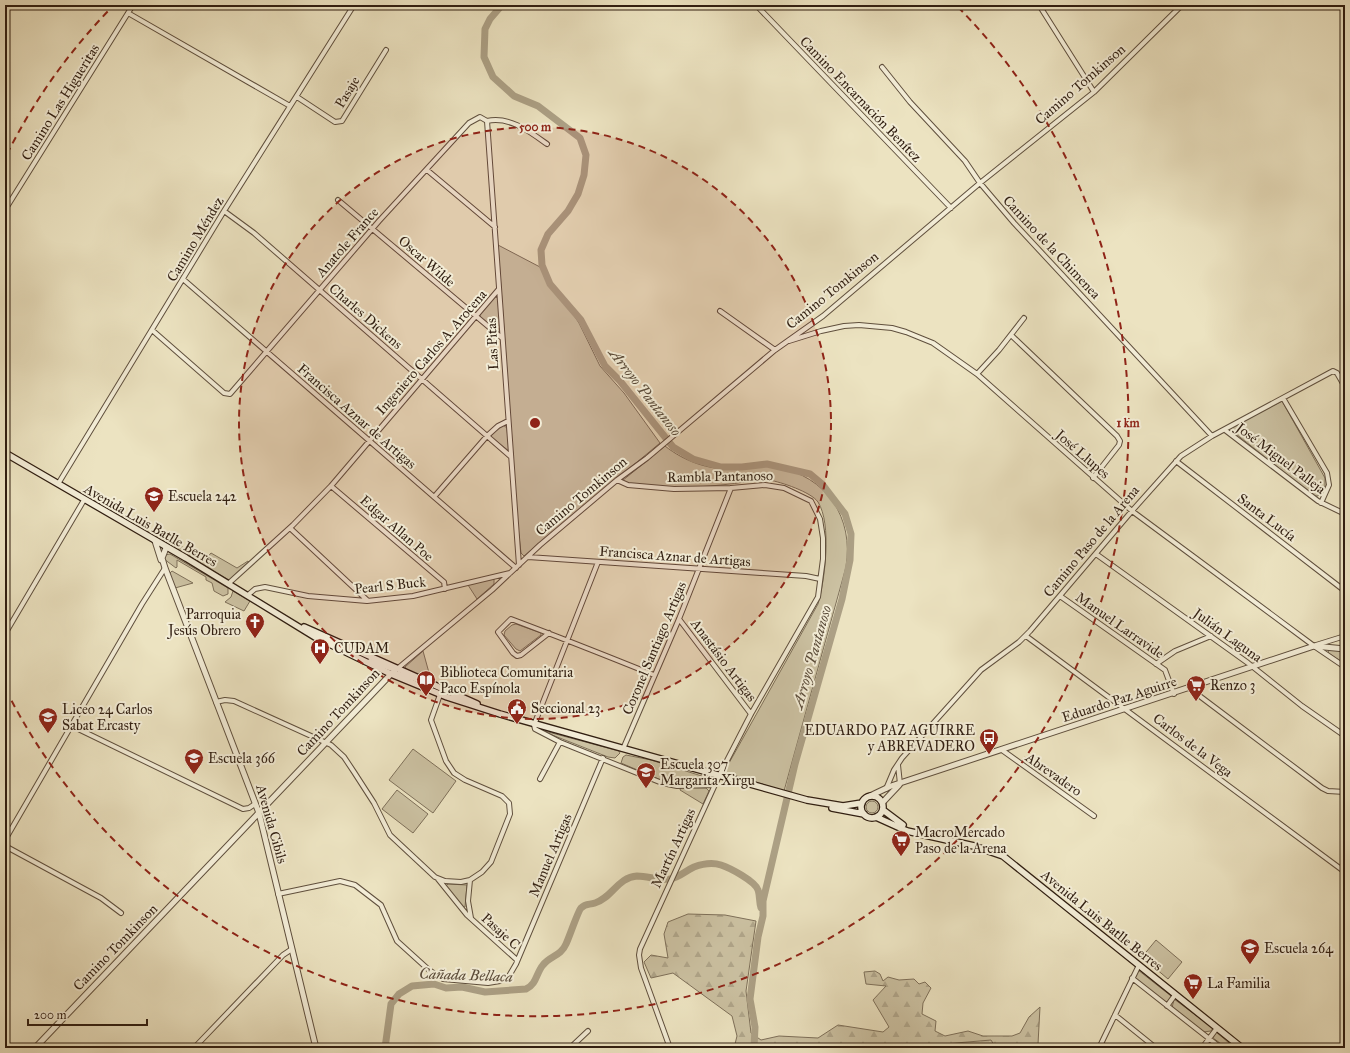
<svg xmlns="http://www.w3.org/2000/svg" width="1350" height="1053" viewBox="0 0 1350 1053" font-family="'IM FELL Great Primer',serif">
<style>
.green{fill:#ccc2a3;stroke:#7e705a}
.forest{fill:url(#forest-firs);stroke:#7e705a}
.wetland{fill:url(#wetland-marsh);stroke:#7e705a}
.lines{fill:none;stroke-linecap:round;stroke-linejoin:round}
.river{stroke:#aca085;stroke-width:7}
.minor-casing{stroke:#5f4f3d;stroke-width:6}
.tertiary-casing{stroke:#5f4f3d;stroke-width:7}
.secondary-casing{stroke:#301e11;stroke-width:8}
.minor{stroke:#f3edd7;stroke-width:4}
.tertiary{stroke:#f3edd7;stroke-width:5}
.secondary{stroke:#f3edd7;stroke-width:5.5}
.ring{fill:none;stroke:#8f2418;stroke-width:2;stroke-dasharray:7 5}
.labels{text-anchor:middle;stroke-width:4;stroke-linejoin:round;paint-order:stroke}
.street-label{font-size:14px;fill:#301e11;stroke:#f3edd7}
.poi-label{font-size:14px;fill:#301e11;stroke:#f3edd7;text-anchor:start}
.water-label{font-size:15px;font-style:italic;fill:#5b4c3a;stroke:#f3edd7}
.centre{fill:#8f2418;stroke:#f3edd7;stroke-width:2}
.ring-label{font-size:12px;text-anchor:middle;font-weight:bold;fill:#8f2418;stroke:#f3edd7;stroke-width:4;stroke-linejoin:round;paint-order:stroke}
</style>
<defs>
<pattern id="forest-firs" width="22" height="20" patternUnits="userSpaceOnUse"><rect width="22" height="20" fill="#ccc2a3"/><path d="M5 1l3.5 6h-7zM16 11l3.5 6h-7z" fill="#b0a68b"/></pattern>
<pattern id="wetland-marsh" width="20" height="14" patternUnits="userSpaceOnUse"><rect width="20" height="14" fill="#ccc2a3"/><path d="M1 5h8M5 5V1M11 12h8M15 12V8" fill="none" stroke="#b0a68b"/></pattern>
</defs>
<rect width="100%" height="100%" fill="#ece3c1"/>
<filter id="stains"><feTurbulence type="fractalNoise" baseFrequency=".005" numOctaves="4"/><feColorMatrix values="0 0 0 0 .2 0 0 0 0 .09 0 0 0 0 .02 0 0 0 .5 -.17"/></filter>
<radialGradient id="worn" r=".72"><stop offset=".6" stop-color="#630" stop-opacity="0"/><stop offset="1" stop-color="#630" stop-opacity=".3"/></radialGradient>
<!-- green -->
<path class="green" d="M498 245 540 267 550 285 563 299 579 323 600 366 624 393 660 443 524 556 521 553 518 528Z
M495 297 498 298 500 334 480 318V313Z
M1282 401 1325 478V486L1318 496H1314L1231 430V428Z
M503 425 507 428 509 451 491 437V435Z
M665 446C684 461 708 470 733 469 747 468 762 465 776 467 827 476 854 518 846 567L784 791 724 772 818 604C825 580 832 524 818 502 811 492 781 482 769 480 756 479 742 483 730 484 704 487 677 489 651 486 642 485 629 485 622 481Z
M177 544 205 560 211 553 237 568 248 561 249 562 229 580 173 548Z
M170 554 228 588V594L223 596 214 591 212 583 206 580V577L177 560V567L176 568 164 559 165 555Z
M172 571 193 583 175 588 169 574Z
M490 578 494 579V584L477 599 468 585Z
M233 591 250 601 244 611 225 602 231 597Z
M516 624 541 633V635L520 651 516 649 504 635 505 631 512 625Z
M1329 649 1345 650V664L1328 653Z
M423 651 431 680 407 670 405 667Z
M537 729 619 751 620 753 615 758 608 757Z
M413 749 456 781 433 813 389 780Z
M626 755 651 760 708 778 710 782 683 785 668 783 621 763 623 757Z
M681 787 706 788 709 791 703 804 680 790Z
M397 790 428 814 413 833 382 809Z
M866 807a6 6 0 1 1 12 0a6 6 0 1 1-12 0Z
M448 884 467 885 465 907H463L446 886Z
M1156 940 1182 962 1168 979 1142 957Z
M1138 970 1171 996 1169 1001 1165 1002 1135 978Z
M1174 999 1213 1028 1211 1031 1203 1032 1172 1008Z
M1216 1032 1235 1048H1227L1213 1038Z"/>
<!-- forest -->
<path class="forest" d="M688 914 725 915 756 921 746 991 751 1033 761 1040 779 1036 818 1038 838 1025 883 1032 889 1027 873 1000 886 986 866 984 864 972 875 971 880 974 883 981 888 977 899 980 914 979 919 984 925 982 931 988 923 1003 922 1014 936 1021 935 1031 945 1036 968 1031 983 1036H1012L1020 1033 1029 1017 1040 1007 1038 1044 1031 1048H734L737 1036 732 1016 673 973 651 978 644 962 651 955 668 958 664 934 668 922Z"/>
<!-- wetland -->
<path class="wetland" d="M991 1040 996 1048H898Z"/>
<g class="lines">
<!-- river -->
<path class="river" d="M502 5 490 19 485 29 484 57 493 77 514 96 538 106 580 138 586 155 584 175 578 194 568 211 548 234 541 250 542 265 550 284 581 320 605 366 620 381 673 447 693 459 721 467H742L767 464 810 474 822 484 845 514 851 534 850 560 842 599 795 764 763 901V916L758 937 750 999 755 1027 754 1048
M385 1048 391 1004 399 994 412 986 434 984 446 988 462 987 485 992 526 989C537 984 536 973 543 965 550 956 561 956 566 944 569 938 578 911 581 908 586 903 589 905 595 903 612 898 618 877 637 876 649 876 658 881 670 879 680 877 685 871 694 867 702 864 712 862 721 865 730 868 755 881 758 890 760 895 759 902 761 908"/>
<defs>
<path id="minor" d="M756 5 951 208
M1039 5 1094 92
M128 13 290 106
M882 67 910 102 965 161 980 183 1014 223 1212 436
M297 97 335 122 342 121 386 50
M487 121 519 565
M487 121C509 116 529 131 547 144
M427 170 495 227
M338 200 502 338
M5 210 133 5
M224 211 254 233 510 456
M184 280 516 568
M720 311 775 350
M152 330 224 393 230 394 379 221 469 123 480 117 487 121
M1011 335 1117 436 1120 441 1119 445 1093 478
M789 341 821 331 844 326 859 325 892 328 906 332 933 343 977 374 1132 511 1314 646 1345 667
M977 374 999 350 1024 318
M1283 398 1327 473 1329 485 1321 503
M1225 430 1318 501 1345 514
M1176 461 1345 591
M617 480 628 485 674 489 731 488 765 485 784 488 811 501 820 519 823 538V559L818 597 751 714 719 776 640 949 639 955 641 968 670 1048
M58 484 224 211 354 5
M331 486 444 582 445 589
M434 497 487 436 498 426 508 421
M290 528 367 600
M1096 554 1248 663 1302 706 1345 736
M528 557 806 576 820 579
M598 562 534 725 535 729 560 742 662 783 677 786 715 785
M228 584 293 525 331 486 499 289
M248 595 255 589 265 587 308 596 367 601 413 596 510 573
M1060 596 1165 670 1174 694
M679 619 751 714
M549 633 521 655 517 656 513 653 498 632 511 619C559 637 607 656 654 675
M5 634 84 500
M1026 636 1345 872
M1316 645 1345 636
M370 661 395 670
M1156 664 1175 651 1211 636
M393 672 421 681
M391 674 492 590 540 545 617 480 647 458 775 350 823 316 980 183 1094 92 1182 5
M1189 688 1322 788 1328 791 1345 792
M216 702 225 700 234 701 331 745 344 757 354 772 374 803 390 835 435 877 445 881 461 882 470 880 482 872 491 862 510 814 509 803 502 796 465 780 454 773 446 761 431 720 442 689
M72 726 243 809 249 808 255 804
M623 749 679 619 731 488
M1002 750 1094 816
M898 765 900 784
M540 779 560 742
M886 789 894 770 902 758 981 670 1019 642 1030 631 1131 512 1181 456 1212 436 1333 371 1337 373 1345 387
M5 840 142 604 165 568
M5 846 101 898 121 913
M438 879 467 915 517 960
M470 880 468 901 471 918
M278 894 340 881 355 885 381 905 397 941 429 970 443 979 488 983 500 981 509 976 516 964 603 758
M1132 978 1221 1048
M1167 1006 1175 995
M1115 1015 1156 1048
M194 1048 283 955 292 949
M570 1048 588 1031
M1099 1048 1139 965
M1202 1048 1217 1028"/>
<path id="tertiary" d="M155 541 161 560
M166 548 162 558 165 568 259 813 316 1048
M870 796 891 786 1314 646 1345 649
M883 802 899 785
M35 1048 391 674"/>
<path id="secondary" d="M5 453 186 558 315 637 391 674 447 697 500 714 807 800 843 806 862 803
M304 627 477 704
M861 807a11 11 0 1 1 22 0a11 11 0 1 1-22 0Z
M832 808 864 814
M883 810 903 825
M876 817 907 831 974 846 1003 856 1242 1048"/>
</defs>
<!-- minor casing -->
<use href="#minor" class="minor-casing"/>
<!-- tertiary casing -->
<use href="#tertiary" class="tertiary-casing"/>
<!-- secondary casing -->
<use href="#secondary" class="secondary-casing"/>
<!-- minor -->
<use href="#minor" class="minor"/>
<!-- tertiary -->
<use href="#tertiary" class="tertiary"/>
<!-- secondary -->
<use href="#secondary" class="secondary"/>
</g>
<!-- distance rings -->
<circle cx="535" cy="423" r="296" fill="#8f2418" fill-opacity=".12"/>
<g class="ring">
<circle cx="535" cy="423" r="296"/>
<path d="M7 154A593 593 0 0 1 112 7M958 7A593 593 0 1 1 7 692"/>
</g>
<!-- icons -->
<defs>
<symbol id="school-pin" viewBox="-11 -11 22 30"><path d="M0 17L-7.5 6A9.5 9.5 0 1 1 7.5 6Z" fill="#8f2418" stroke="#f3edd7"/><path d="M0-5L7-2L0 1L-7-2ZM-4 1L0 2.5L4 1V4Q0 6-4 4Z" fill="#fff"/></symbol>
<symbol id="church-pin" viewBox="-11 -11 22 30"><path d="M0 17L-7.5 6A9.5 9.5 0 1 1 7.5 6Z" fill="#8f2418" stroke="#f3edd7"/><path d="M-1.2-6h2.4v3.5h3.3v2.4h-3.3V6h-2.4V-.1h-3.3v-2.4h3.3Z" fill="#fff"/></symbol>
<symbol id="hospital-pin" viewBox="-11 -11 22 30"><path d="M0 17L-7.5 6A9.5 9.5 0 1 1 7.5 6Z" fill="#8f2418" stroke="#f3edd7"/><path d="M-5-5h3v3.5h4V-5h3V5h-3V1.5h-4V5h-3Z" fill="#fff"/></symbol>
<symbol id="library-pin" viewBox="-11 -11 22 30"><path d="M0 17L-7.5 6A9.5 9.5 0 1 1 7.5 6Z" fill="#8f2418" stroke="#f3edd7"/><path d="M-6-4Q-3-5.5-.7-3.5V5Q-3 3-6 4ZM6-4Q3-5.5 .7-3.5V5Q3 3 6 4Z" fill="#fff"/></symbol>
<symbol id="supermarket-pin" viewBox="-11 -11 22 30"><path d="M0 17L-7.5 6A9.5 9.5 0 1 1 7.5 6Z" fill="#8f2418" stroke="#f3edd7"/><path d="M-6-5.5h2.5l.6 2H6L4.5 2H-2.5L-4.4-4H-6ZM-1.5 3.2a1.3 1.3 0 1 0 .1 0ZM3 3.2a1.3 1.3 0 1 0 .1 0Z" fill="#fff"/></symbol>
<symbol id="civic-pin" viewBox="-11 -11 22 30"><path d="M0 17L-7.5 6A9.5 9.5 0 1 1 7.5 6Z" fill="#8f2418" stroke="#f3edd7"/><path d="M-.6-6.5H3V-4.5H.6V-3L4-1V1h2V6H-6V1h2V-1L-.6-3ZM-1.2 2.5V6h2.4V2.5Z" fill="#fff"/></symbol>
<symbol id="bus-pin" viewBox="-11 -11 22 30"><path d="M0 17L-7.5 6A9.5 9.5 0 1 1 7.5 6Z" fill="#8f2418" stroke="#f3edd7"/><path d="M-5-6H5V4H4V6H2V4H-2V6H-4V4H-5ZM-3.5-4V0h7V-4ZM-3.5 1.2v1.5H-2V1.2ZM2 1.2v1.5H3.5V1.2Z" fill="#fff"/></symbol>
</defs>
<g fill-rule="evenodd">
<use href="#school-pin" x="143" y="485" width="22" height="30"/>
<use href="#church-pin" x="244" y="611" width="22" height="30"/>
<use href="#hospital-pin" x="309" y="637" width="22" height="30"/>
<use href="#library-pin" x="415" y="669" width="22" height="30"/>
<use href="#supermarket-pin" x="1185" y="674" width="22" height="30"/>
<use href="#civic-pin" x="506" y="697" width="22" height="30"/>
<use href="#school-pin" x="37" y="706" width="22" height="30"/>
<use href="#bus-pin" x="978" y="727" width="22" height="30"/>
<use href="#school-pin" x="183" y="747" width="22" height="30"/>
<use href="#school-pin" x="635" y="761" width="22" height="30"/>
<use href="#supermarket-pin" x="890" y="829" width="22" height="30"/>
<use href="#school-pin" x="1239" y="937" width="22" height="30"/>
<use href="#supermarket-pin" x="1182" y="972" width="22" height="30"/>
</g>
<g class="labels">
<!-- street labels -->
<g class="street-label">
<text transform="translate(1080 84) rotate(-41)" y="5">Camino Tomkinson</text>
<text transform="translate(347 92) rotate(-59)" y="5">Pasaje</text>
<text transform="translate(861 99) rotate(46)" y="5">Camino Encarnación Benítez</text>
<text transform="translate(60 102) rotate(-58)" y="5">Camino Las Higueritas</text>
<text transform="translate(195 239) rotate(-59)" y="5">Camino Méndez</text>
<text transform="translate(347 242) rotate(-49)" y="5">Anatole France</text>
<text transform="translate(1052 247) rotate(47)" y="5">Camino de la Chimenea</text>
<text transform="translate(427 261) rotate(41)" y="5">Oscar Wilde</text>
<text transform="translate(832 290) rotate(-39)" y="5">Camino Tomkinson</text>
<text transform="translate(366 316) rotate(41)" y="5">Charles Dickens</text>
<text transform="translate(492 344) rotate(-93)" y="5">Las Pitas</text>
<text transform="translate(431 352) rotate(-49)" y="5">Ingeniero Carlos A. Arocena</text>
<text transform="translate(357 416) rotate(41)" y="5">Francisca Aznar de Artigas</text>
<text transform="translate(1083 454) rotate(41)" y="5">José Llupes</text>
<text transform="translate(1281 458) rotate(37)" y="5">José Miguel Palleja</text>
<text transform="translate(720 476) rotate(-1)" y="5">Rambla Pantanoso</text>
<text transform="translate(581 496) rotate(-40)" y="5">Camino Tomkinson</text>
<text transform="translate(1267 517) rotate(37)" y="5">Santa Lucía</text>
<text transform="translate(151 525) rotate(30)" y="5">Avenida Luis Batlle Berres</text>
<text transform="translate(397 528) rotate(41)" y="5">Edgar Allan Poe</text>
<text transform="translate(1091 541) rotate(-50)" y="5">Camino Paso de la Arena</text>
<text transform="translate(675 556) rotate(4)" y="5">Francisca Aznar de Artigas</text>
<text transform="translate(390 585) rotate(-6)" y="5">Pearl S Buck</text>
<text transform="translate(1120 625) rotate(35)" y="5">Manuel Larravide</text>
<text transform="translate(1228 635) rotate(36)" y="5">Julián Laguna</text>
<text transform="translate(654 648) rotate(-67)" y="5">Coronel Santiago Artigas</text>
<text transform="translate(724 660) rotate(53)" y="5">Anastásio Artigas</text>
<text transform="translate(1119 699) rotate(-18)" y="5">Eduardo Paz Aguirre</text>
<text transform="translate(338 712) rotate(-47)" y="5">Camino Tomkinson</text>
<text transform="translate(1193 745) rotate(37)" y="5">Carlos de la Vega</text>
<text transform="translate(1054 774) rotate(35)" y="5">Abrevadero</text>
<text transform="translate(272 824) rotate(74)" y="5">Avenida Cibils</text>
<text transform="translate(673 848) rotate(-65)" y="5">Martín Artigas</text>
<text transform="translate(550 855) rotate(-67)" y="5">Manuel Artigas</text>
<text transform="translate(1102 920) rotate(39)" y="5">Avenida Luis Batlle Berres</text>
<text transform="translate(501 931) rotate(42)" y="5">Pasaje C</text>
<text transform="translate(115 947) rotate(-46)" y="5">Camino Tomkinson</text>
</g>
<!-- poi labels -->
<g class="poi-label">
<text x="168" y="501">Escuela 242</text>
<text x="241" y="619" text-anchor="end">Parroquia<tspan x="241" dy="16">Jesús Obrero</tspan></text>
<text x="334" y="653">CUDAM</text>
<text x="440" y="677">Biblioteca Comunitaria<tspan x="440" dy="16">Paco Espínola</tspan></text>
<text x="1210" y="690">Renzo 3</text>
<text x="531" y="713">Seccional 23</text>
<text x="62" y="714">Liceo 24 Carlos<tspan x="62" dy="16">Sabat Ercasty</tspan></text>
<text x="975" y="735" text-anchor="end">EDUARDO PAZ AGUIRRE<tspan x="975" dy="16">y ABREVADERO</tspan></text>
<text x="208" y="763">Escuela 366</text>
<text x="660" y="769">Escuela 307<tspan x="660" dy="16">Margarita Xirgu</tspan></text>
<text x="915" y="837">MacroMercado<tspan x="915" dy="16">Paso de la Arena</tspan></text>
<text x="1264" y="953">Escuela 264</text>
<text x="1207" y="988">La Familia</text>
</g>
<!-- water labels -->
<g class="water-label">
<text transform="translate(645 392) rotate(52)" y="5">Arroyo Pantanoso</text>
<text transform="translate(812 657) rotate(-74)" y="5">Arroyo Pantanoso</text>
<text transform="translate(466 975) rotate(2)" y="5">Cañada Bellaca</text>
</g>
</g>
<circle cx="535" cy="423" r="6" class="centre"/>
<g class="ring-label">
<text x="535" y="131">500 m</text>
<text x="1128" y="427">1 km</text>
</g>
<!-- margin -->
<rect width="1350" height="1053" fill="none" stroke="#ece3c1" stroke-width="20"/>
<rect x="6" y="6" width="1338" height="1041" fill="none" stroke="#301e11" stroke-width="2"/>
<rect x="10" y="10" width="1330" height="1033" fill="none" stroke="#301e11"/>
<!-- scale -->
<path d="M28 1019v6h119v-6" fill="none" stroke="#301e11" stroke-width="2"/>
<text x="34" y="1019" font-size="12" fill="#301e11" stroke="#f3edd7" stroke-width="3" paint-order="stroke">200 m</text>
<rect width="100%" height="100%" filter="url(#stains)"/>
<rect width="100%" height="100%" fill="url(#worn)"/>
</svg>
